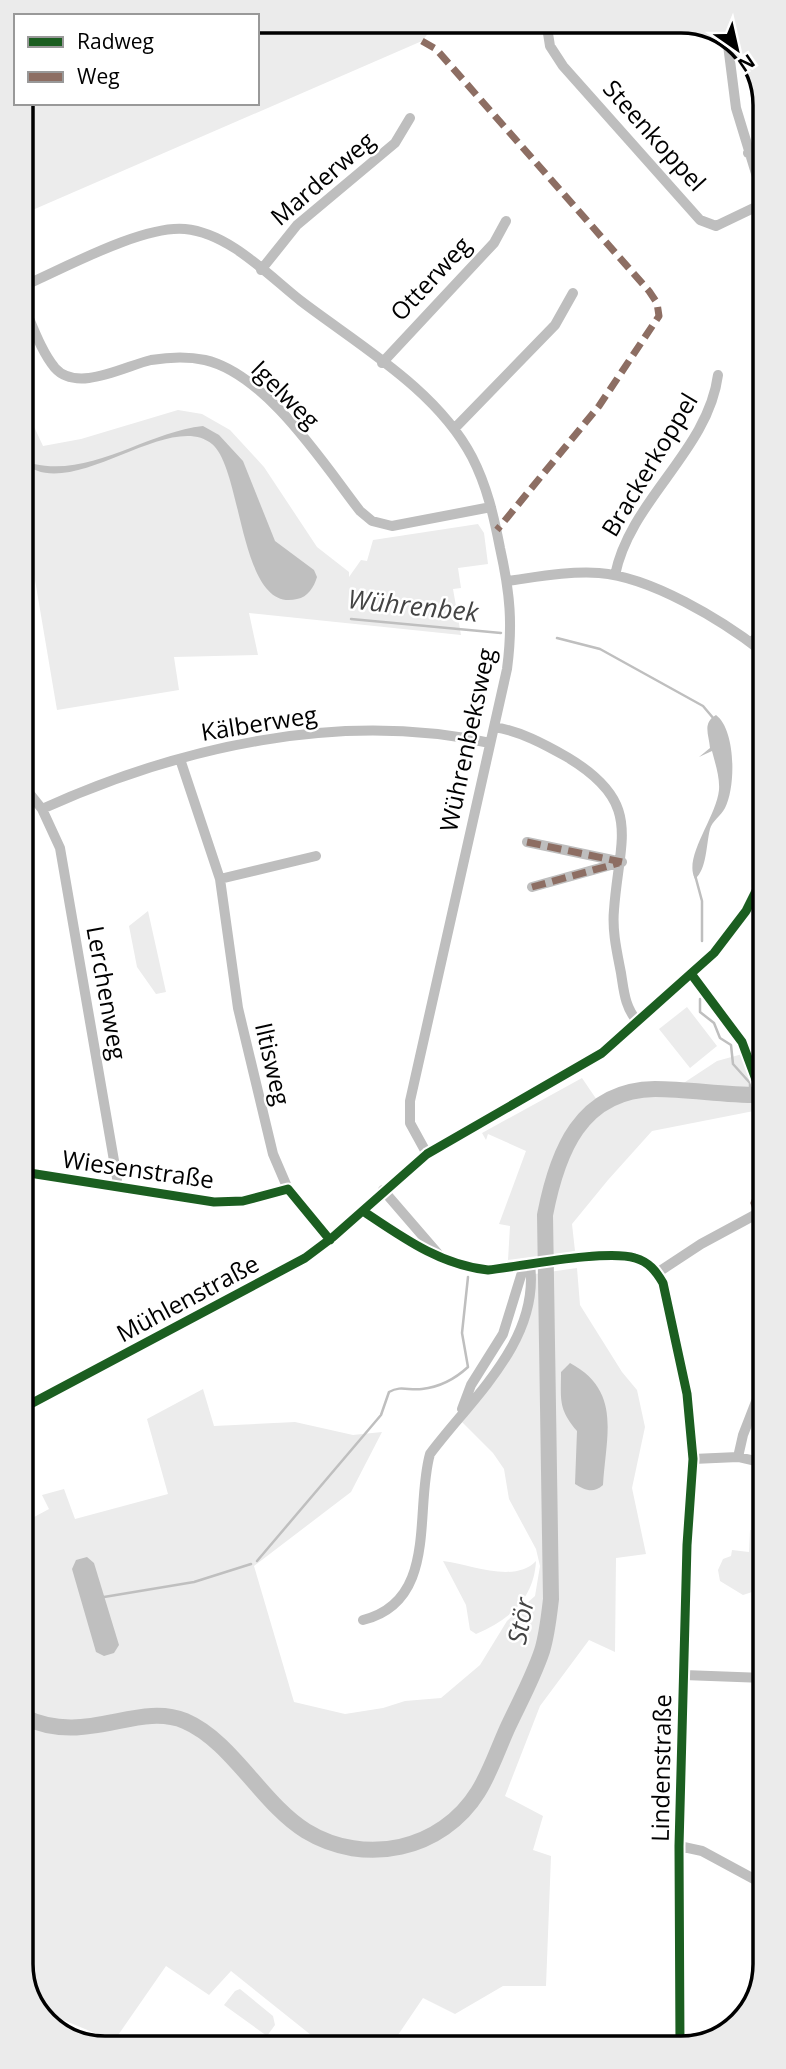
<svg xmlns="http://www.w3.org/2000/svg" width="786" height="2069" viewBox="0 0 786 2069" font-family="'Open Sans',sans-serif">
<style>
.green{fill:#ececec}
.water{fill:#bfbfbf}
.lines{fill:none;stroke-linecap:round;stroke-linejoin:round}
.stream{stroke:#bfbfbf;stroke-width:2.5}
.river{stroke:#bfbfbf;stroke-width:16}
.minor{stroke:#bebebe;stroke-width:10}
.quiet{stroke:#8d6e63;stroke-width:7;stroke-dasharray:14 7;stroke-linecap:butt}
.cycleway-casing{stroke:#fff;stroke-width:13}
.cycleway{stroke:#1b5e20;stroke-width:9}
.labels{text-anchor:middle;stroke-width:5;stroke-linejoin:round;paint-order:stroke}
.street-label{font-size:24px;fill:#000;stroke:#fff}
.water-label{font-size:26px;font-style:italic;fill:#444;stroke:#fff}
.rim{fill:none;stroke:#000;stroke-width:3.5}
</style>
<rect width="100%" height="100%" fill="#fff"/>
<!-- green -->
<path class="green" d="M257 21H438L422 41 21 215V103H257Z
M22 401 43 446 81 439 178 410 202 414 230 430 264 467 317 547 349 572V577L361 560 367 561 373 540 478 524 484 533 488 564 458 568 461 588 453 589 461 635 249 613 258 655 174 657 179 690 57 710 22 503Z
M148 911 166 992 156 994 137 967 129 926Z
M687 1007 717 1046 690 1068 659 1029Z
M764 1048V1109L652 1131 608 1180 572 1224 575 1251 508 1260 510 1226 499 1224 526 1151 488 1134 486 1140 482 1133 582 1078 601 1106 625 1093 641 1090H673L717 1061Z
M577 1268 580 1305 622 1372 637 1390 645 1427 632 1488 646 1554 616 1558 615 1652 589 1640 540 1706 505 1796 543 1816 533 1850 551 1856 546 1986H503L455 2014 423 1998 398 2035 411 2046 326 2047 231 1971 209 1995 166 1966 114 2041 39 2010 24 1986 23 1523 49 1509 42 1495 64 1489 75 1519 168 1494 147 1419 203 1389 214 1426 295 1422 353 1435 382 1432 351 1492 254 1566 294 1702 345 1714 383 1708 405 1701 441 1698 480 1665 507 1621 535 1596 540 1566 536 1549 509 1499 504 1469 493 1453 462 1422C499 1373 531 1338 535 1274Z
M750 1530H764V1578L752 1592 743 1595 720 1581 718 1570 723 1559 731 1556 732 1550 749 1552Z
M443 1561C470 1564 514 1584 536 1561 534 1599 509 1620 476 1634L470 1630 466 1605Z
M240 1989 273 2016 275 2025 267 2036 224 2005 235 1991Z"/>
<!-- water -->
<path class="water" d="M203 426 219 435 243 461 275 541 314 570 317 577C314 587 308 597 297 599 239 614 243 469 212 444 169 408 67 507 22 461V445L34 464C92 477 147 432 203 426Z
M716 715C736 730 736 787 725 808 721 816 712 821 710 829 706 845 707 869 695 879 683 857 716 818 719 790 720 777 715 763 712 751L699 757 710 748C709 735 702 723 716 715Z
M570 1363C622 1391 606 1435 603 1485 593 1494 585 1490 575 1484L577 1431C558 1409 561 1400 561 1372Z
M87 1557 94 1563 119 1645 114 1653 104 1656 96 1652 72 1569 76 1560Z"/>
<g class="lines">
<!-- stream -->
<path class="stream" d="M351 619 501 633
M557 638 600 649 703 706 714 719
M695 875 702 901V941
M700 999V1012L714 1023 720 1038 731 1045 733 1064 750 1083V1095
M257 1561 381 1415 389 1392C401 1385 409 1391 422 1389 440 1387 455 1379 468 1367L462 1333 468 1277
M104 1597 194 1582 251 1564"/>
<!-- river -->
<path class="river" d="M24 1717C86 1747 137 1701 185 1721 232 1741 262 1804 306 1831 365 1867 442 1850 478 1792 490 1773 498 1749 507 1729 519 1703 533 1678 542 1651 547 1635 549 1616 551 1599L545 1215C557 1153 580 1090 655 1089 691 1089 727 1096 764 1095"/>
<!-- minor -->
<path class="minor" d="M546 21 550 46 563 66 700 220 716 226 762 204
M727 37 736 108 762 193
M748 153 762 148
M261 270 297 225 395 143 410 118
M21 287C63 269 142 225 185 229 229 233 268 275 301 301 360 346 437 390 472 457 487 486 494 517 500 548 510 593 513 624 507 669L410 1101V1123L427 1154
M21 300C31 321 40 350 55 368 77 393 125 366 151 360 169 357 187 356 205 360 266 374 323 463 360 511L372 521 392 526 491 507
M382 363 494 243 506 221
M454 429 555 325 573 293
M615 575C630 500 708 451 718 375
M507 581C537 577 568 571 599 573 651 577 722 620 763 652
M752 643 763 628
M494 727C520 731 544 744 567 757 644 803 619 838 614 910 612 931 617 952 621 973 624 992 625 1008 638 1022
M180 759 220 879 238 1008 273 1154 288 1189 330 1240
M22 784 42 809 60 848 117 1178 116 1188
M42 809C179 747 340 710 490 743
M527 842 622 862
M220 879 316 856
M532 887 618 863
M23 1172 214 1202 243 1201 288 1189
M383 1190 440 1256
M363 1211C402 1237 440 1265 488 1270 523 1266 607 1249 635 1258 649 1262 656 1271 663 1283L687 1394 693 1459 687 1545 679 1846 680 2045
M657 1273 701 1244 764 1210
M23 1408 305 1258 333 1237 427 1154 602 1053 714 953 746 911 763 877
M462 1409 471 1385 503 1334 524 1266
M738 1457 764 1463
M693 1459 738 1457 743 1435 764 1381
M363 1620C439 1601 414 1510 430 1454 471 1399 540 1341 530 1265
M684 1675 765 1678
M679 1846 702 1851 765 1885"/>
<!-- quiet -->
<path class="quiet" d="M422 41 436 49 649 291 657 303 659 316 599 406 497 530
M527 842 622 862
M532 887 619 863
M757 1212 754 1203 764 1179"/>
<defs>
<path id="cycleway" d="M692 975 742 1042 764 1101
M23 1172 214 1202 243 1201 288 1189 330 1240
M363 1211C402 1237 440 1265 488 1270 523 1266 607 1249 635 1258 649 1262 656 1271 663 1283L687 1394 693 1459 687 1545 679 1846 680 2045
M23 1408 305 1258 333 1237 427 1154 602 1053 714 953 746 911 763 877"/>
</defs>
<!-- cycleway casing -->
<use href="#cycleway" class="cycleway-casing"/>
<!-- cycleway -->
<use href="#cycleway" class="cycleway"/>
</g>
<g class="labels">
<!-- street labels -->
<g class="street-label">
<text transform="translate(654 136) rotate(48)" y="8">Steenkoppel</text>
<text transform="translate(323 179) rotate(-41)" y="8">Marderweg</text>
<text transform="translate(431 279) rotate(-47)" y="8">Otterweg</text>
<text transform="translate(285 395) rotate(45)" y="8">Igelweg</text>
<text transform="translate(650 465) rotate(-59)" y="8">Brackerkoppel</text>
<text transform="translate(259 724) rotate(-9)" y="8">Kälberweg</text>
<text transform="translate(468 740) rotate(-78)" y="8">Wührenbeksweg</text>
<text transform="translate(106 993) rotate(80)" y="8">Lerchenweg</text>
<text transform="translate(272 1064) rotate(77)" y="8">Iltisweg</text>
<text transform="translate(138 1170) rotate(8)" y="8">Wiesenstraße</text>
<text transform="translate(188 1299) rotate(-28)" y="8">Mühlenstraße</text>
<text transform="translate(662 1768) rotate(-89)" y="8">Lindenstraße</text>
</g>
<!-- water labels -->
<g class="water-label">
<text transform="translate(413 606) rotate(6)" y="9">Wührenbek</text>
<text transform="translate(521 1621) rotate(-79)" y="9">Stör</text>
</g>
</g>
<!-- crop -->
<path d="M0 0H786V2069H0ZM105 33H681A72 72 0 0 1 753 105V1964A72 72 0 0 1 681 2036H105A72 72 0 0 1 33 1964V105A72 72 0 0 1 105 33Z" fill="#ebebeb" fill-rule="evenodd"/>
<path class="rim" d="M105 33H681A72 72 0 0 1 753 105V1964A72 72 0 0 1 681 2036H105A72 72 0 0 1 33 1964V105A72 72 0 0 1 105 33Z"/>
<!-- legend -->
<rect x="14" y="14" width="245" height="91" fill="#ffffff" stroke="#999999" stroke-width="2"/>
<rect x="28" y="37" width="35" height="10" fill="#1b5e20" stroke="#999999" stroke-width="2"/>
<text x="77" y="49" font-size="21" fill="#000000">Radweg</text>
<rect x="28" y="72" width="35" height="10" fill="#8d6e63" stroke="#999999" stroke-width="2"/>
<text x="77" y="84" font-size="21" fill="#000000">Weg</text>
<!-- north arrow -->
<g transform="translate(737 49) rotate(146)" stroke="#ffffff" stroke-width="5" paint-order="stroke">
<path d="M0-5L12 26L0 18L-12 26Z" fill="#000000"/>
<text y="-10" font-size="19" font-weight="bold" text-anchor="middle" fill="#000000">N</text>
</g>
</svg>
